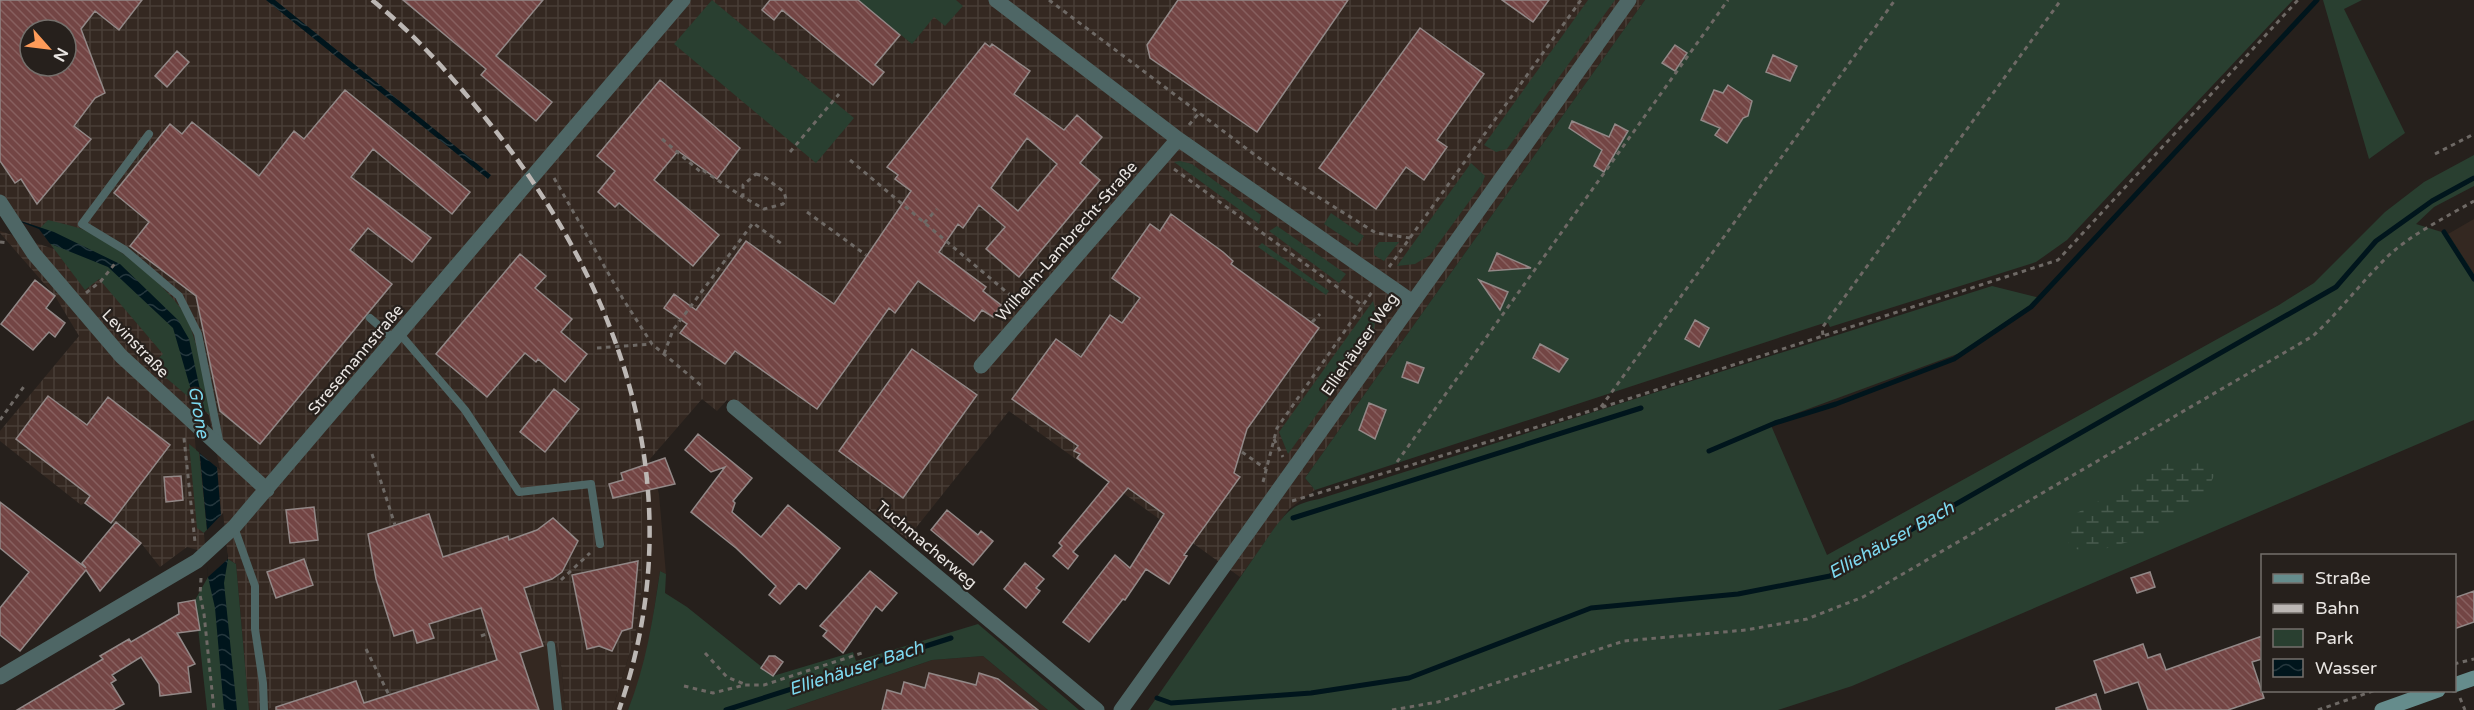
<svg xmlns="http://www.w3.org/2000/svg" width="2474" height="710" viewBox="0 0 2474 710" font-family="'Varela Round',sans-serif">
<style>
.built{fill:#342821}
.industrial{fill:url(#industrial-grid);fill-rule:evenodd}
.green{fill:#293f30}
.wetland{fill:url(#wetland-marsh)}
.water{fill:url(#water-waves)}
.pier{fill:#26201c}
.lines{fill:none;stroke-linecap:round;stroke-linejoin:round}
.stream{stroke:#00151c;stroke-width:5}
.building{fill:url(#building-back-hatch);stroke:#928887;stroke-width:1.5;fill-rule:evenodd}
.path{stroke:#6e6965;stroke-width:3;stroke-dasharray:4.5 4.5;stroke-linecap:butt}
.lane{stroke:#4e6665;stroke-width:8}
.street{stroke:#4e6665;stroke-width:15}
.secondary{stroke:#658c8c;stroke-width:15}
.rail{stroke:#bcb7b4;stroke-width:4.5;stroke-dasharray:12 6;stroke-linecap:butt}
.labels{text-anchor:middle;stroke-width:4.5;stroke-linejoin:round;paint-order:stroke}
.street-label{font-size:16px;fill:#e9e5e2;stroke:#26201c}
.water-label{font-size:18px;font-style:italic;fill:#7dd9f0;stroke:#26201c}
</style>
<defs>
<pattern id="industrial-grid" width="8" height="8" patternUnits="userSpaceOnUse" patternTransform="scale(1.5)"><rect width="8" height="8" fill="#342821"/><path d="M0 4h8M4 0v8" fill="none" stroke="#483d36"/></pattern>
<pattern id="wetland-marsh" width="20" height="14" patternUnits="userSpaceOnUse" patternTransform="scale(1.5)"><rect width="20" height="14" fill="#293f30"/><path d="M1 5h8M5 5V1M11 12h8M15 12V8" fill="none" stroke="#485b4e"/></pattern>
<pattern id="water-waves" width="16" height="10" patternUnits="userSpaceOnUse" patternTransform="scale(1.5)"><rect width="16" height="10" fill="#00151c"/><path d="M0 5q4-4 8 0t8 0" fill="none" stroke="#25373d"/></pattern>
<pattern id="building-back-hatch" width="6" height="6" patternUnits="userSpaceOnUse" patternTransform="scale(1.5)"><rect width="6" height="6" fill="#734544"/><path d="M-1 5l2 2M0 0l6 6M5-1l2 2" fill="none" stroke="#87605f"/></pattern>
</defs>
<rect width="100%" height="100%" fill="#26201c"/>
<!-- built -->
<path class="built" d="M2474 219V274L2448 234Z
M650 459 659 494 666 574 660 571 650 637 640 680 628 710H612L635 636 642 587V496L637 468Z
M551 645 557 646 562 670 565 710H265L356 681 363 703 543 646Z
M983 656 1048 710H786L932 660Z"/>
<!-- industrial -->
<path class="industrial" d="M0 0H1645L1305 478 1315 490 1289 509 1240 577 1009 411 907 539 772 430 727 400 717 411 702 399 650 459 637 468 642 496V587L635 636 612 710H565L562 670 557 646 551 645 543 646 364 703 356 681 265 710H249L236 564 228 559 187 547 160 567 141 543 120 525 111 523 85 503 81 505 0 441V431L79 336 55 296 0 233ZM30 30H66V66H30Z"/>
<!-- green -->
<path class="green" d="M712 0 854 118 816 163 674 44Z
M858 0H956L963 6 945 26 934 17 912 44Z
M1588 0H1615L1507 149 1496 152 1484 145Z
M1645 0H2293L2067 240 2036 262 1830 327 1828 323 1821 324 1315 490 1305 478Z
M2323 0H2362L2344 9 2405 133 2369 159Z
M2474 155V186L2434 207 2416 224 2448 234 2474 274V420L1852 686 1778 710H1148L1273 530C1289 509 1294 504 1319 499L1992 286 2040 298 1960 353 1770 423 1827 555 2279 305 2314 283 2385 212 2424 182Z
M1180 161 1192 164 1261 215 1259 224 1174 162Z
M1471 163 1485 176 1482 184 1430 255 1415 264 1397 266Z
M1331 213 1364 236 1357 246 1324 224Z
M48 220C59 223 70 225 79 228 111 240 173 289 187 319 200 348 204 384 211 416L151 365 163 354 99 279 85 290 39 229Z
M1277 226 1346 274 1339 283 1269 231Z
M1379 242H1399L1384 261 1374 255V249Z
M1262 243 1329 291 1326 295 1258 247Z
M1373 301C1378 315 1375 329 1369 342L1288 454 1279 432Z
M189 444 199 452 207 530 204 533 197 528Z
M228 559 236 564 249 710H207L195 600 208 577Z
M660 571 666 574 665 593 687 607 773 676 853 652 856 661 978 624 1079 710H1048L983 656 932 660 786 710H628C646 665 653 619 660 571Z"/>
<!-- wetland -->
<path class="wetland" d="M2199 461 2211 466 2214 476 2206 492 2188 508 2138 539 2094 552 2070 548 2066 531 2075 514 2171 462Z"/>
<!-- water -->
<path class="water" d="M266 0H275L491 175 488 179Z
M0 214 54 232 120 264 178 320 189 339 217 467 221 515 228 559 224 583 237 710H224L215 608 208 577 207 530 195 404 173 328 108 267 51 244 0 228Z"/>
<!-- pier -->
<path class="pier" d="M0 214 39 229 54 249 0 231Z
M191 401 209 415 220 470 196 450Z
M223 513 228 559 208 577 204 533Z"/>
<g class="lines">
<!-- stream -->
<path class="stream" d="M2444 232 2474 279
M1709 451 1775 423 1836 404 1954 359 2031 307 2317 0
M1293 518 1641 408
M1157 698 1171 703 1311 693 1409 678 1591 608 1738 594 1830 576 2336 287 2376 241 2432 201 2474 178
M726 710 951 638"/>
</g>
<!-- building -->
<path class="building" d="M0 0H142L119 30 95 11 81 29 105 93 95 98 74 126 91 139 37 204 21 179 15 183 0 161ZM30 30H66V66H30Z
M403 0H543L496 56 552 102 536 121 481 75 486 69Z
M770 0H858L900 35 875 65 884 72 873 85 782 10 774 20 762 10Z
M1178 0H1348L1257 132 1150 58 1147 45Z
M1502 0H1549L1533 22Z
M1420 28 1484 74 1437 140 1447 147 1424 180 1406 167 1376 209 1319 168Z
M985 43 990 47 992 44 1030 71 1014 94 1064 130 1077 115 1102 137 1080 163 1100 180 1019 277 986 249 1005 227 979 205 963 228 958 224 939 252 986 287 983 291 1001 305 993 317 982 310 974 321 918 281 895 313 889 308 817 409 735 351 725 364 680 333 687 324 664 308 674 294 696 310 746 241 834 304 911 191 895 179 898 175 887 167ZM1027 138 1057 164 1018 211 991 188Z
M1675 45 1687 53 1675 71 1662 63Z
M177 51 189 62 167 87 155 76Z
M1773 55 1797 66 1790 81 1766 72Z
M660 80 740 148 717 179 678 151 654 180 719 235 693 266 619 203 615 207 598 192 615 171 597 156Z
M1728 85 1752 101 1748 116 1743 118 1727 143 1715 135 1720 128 1701 120 1714 90 1723 93Z
M345 90 470 192 452 214 373 149 351 177 431 238 412 262 368 228 350 250 392 284 260 444 220 411 196 296 130 246 149 222 114 193 170 124 182 134 192 122 259 176 294 131 304 139Z
M1572 121 1609 137 1615 124 1628 131 1604 172 1594 166 1602 150 1569 128Z
M1171 214 1223 252 1233 261 1231 264 1319 328 1247 429 1234 473 1240 477 1184 555 1187 556 1169 584 1146 569 1125 600 1123 599 1089 642 1063 622 1115 555 1130 568 1164 514 1128 488 1073 552 1078 556 1068 569 1053 556 1062 546 1059 543 1109 482 1077 458 1080 454 1074 451 1078 446 1012 399 1056 339 1081 357 1110 315 1122 323 1140 298 1112 278 1150 224 1160 231Z
M1497 253 1531 268 1489 271Z
M520 254 546 276 535 288 572 319 561 332 587 354 565 382 538 359 536 362 525 353 487 397 436 354Z
M35 280 55 296 46 308 65 323 55 337 49 332 33 350 1 324Z
M1479 280 1508 292 1500 310Z
M1695 320 1709 328 1699 347 1685 339Z
M1540 344 1568 359 1559 372 1533 358Z
M912 349 977 395 903 498 839 451Z
M1407 362 1424 368 1418 383 1402 377Z
M554 389 579 409 545 452 520 432Z
M48 396 87 425 108 397 170 445 111 523 85 503 90 496 16 439Z
M1369 403 1386 410 1375 439 1359 430Z
M698 434 752 478 733 501 735 503 732 512 761 537 788 505 840 548 806 589 799 583 780 604 769 595 776 586 736 548 691 512 725 467 711 472 685 450Z
M665 458 675 484 613 498 609 484 623 480 621 473Z
M181 476 183 500 166 502 164 477Z
M0 502 86 568 82 563 116 522 141 543 100 591 86 570 20 651 0 635V608L29 572 0 548Z
M314 507 318 540 290 543 286 510Z
M947 510 978 535 981 531 993 541 973 565 931 530Z
M429 514 443 557 508 536 509 540 537 530 553 518 578 541 562 572 552 579 524 588 543 646 520 653 539 710H276V707L356 681 364 703 497 660 481 608 429 624 434 638 417 643 413 630 394 636 376 579 368 534Z
M304 559 313 585 276 598 267 572Z
M638 561 632 628 622 631 612 651 599 646 587 649 572 575Z
M1025 563 1044 579 1036 588 1040 591 1026 608 1004 589Z
M870 571 897 593 882 611 876 606 843 653 823 636 827 631 820 626Z
M2150 572 2155 587 2137 593 2131 578Z
M2474 591V622L2454 629V598Z
M195 600 200 630 177 633 195 664 188 667 191 692 160 696 159 684 141 657 112 675 116 680 111 683 124 704 113 710H17L103 659 100 656 129 639 131 642 179 614 178 603Z
M2262 636V659L2252 662 2264 698 2228 710H2148L2138 682 2105 693 2094 661 2143 644 2148 658 2160 654 2166 670Z
M769 656H775L783 662 773 676 761 668Z
M929 673 976 685 979 673 998 679 1038 710H882L887 690 901 694 904 682 925 688Z
M2096 694 2101 710H2056V708Z"/>
<g class="lines">
<!-- path -->
<path class="path" d="M1049 0 1275 170 1376 233 1410 238
M1189 125 1199 113
M662 139 702 173 704 171 743 197
M790 152 839 94
M2435 154 2474 134
M850 160 1016 300
M1174 169 1362 305
M756 174 763 176 784 192 786 199 783 204 764 209 743 197V185Z
M554 178 623 299 652 344 703 387
M807 212 866 255
M924 223 937 209
M0 242 8 243
M1389 267 1581 0
M86 293 101 281 117 261
M1312 322 1320 314
M1823 335 1822 328 2061 0
M597 348 652 344
M664 354 673 330 753 223 782 244
M1601 407 1895 0
M0 420 25 385
M184 438 195 542
M1274 439 1283 457
M1242 452 1266 469
M372 454 395 525
M1397 462 1728 0
M1263 482 1277 428 1372 292
M1292 501 1600 408 2058 260 2298 0
M201 578 200 595 204 614 214 710
M561 580 590 553
M481 636 489 633
M366 649 389 695
M705 653 727 677 744 684
M2454 664 2474 659
M684 686 713 693 745 685H764L862 653
M2460 698 2465 710
M1392 710 1438 702 1624 641 1746 630 1807 619 1863 597 2313 336C2339 312 2360 284 2385 259 2408 236 2446 217 2474 201
M2318 710 2376 690"/>
<!-- lane -->
<path class="lane" d="M149 134 82 224 125 250 179 296 198 334 220 445
M370 318 395 340
M400 334 465 410 519 492 591 484 600 544
M234 527 255 586V629L263 683 264 710
M551 645 558 710"/>
<!-- street -->
<path class="street" d="M996 0 1178 139 1411 301
M0 202 34 254 121 356 267 490
M981 366 1178 139
M734 407 1097 710
M0 677 197 561 234 527 683 0
M1121 710 1629 0"/>
<!-- secondary -->
<path class="secondary" d="M2454 685 2474 678
M2382 710 2438 690"/>
<!-- rail -->
<path class="rail" d="M372 0C418 37 454 79 491 125 626 294 693 498 619 710"/>
</g>
<g class="labels">
<!-- street labels -->
<g class="street-label">
<text transform="translate(1066 241) rotate(-49)" y="6">Wilhelm-Lambrecht-Straße</text>
<text transform="translate(136 343) rotate(46)" y="6">Levinstraße</text>
<text transform="translate(1359 344) rotate(-55)" y="6">Elliehäuser Weg</text>
<text transform="translate(355 359) rotate(-50)" y="6">Stresemannstraße</text>
<text transform="translate(927 544) rotate(40)" y="6">Tuchmacherweg</text>
</g>
<!-- water labels -->
<g class="water-label">
<text transform="translate(199 412) rotate(80)" y="6">Grone</text>
<text transform="translate(1891 540) rotate(-29)" y="6">Elliehäuser Bach</text>
<text transform="translate(856 668) rotate(-18)" y="6">Elliehäuser Bach</text>
</g>
</g>
<!-- legend -->
<rect x="2261" y="554" width="195" height="138" fill="#26201c" stroke="#746f6b" stroke-width="1.5"/>
<rect x="2273" y="574" width="30" height="9" fill="#658c8c" stroke="#746f6b" stroke-width="1.5"/>
<text x="2315" y="584" font-size="18" fill="#e9e5e2">Straße</text>
<rect x="2273" y="604" width="30" height="9" fill="#bcb7b4" stroke="#746f6b" stroke-width="1.5"/>
<text x="2315" y="614" font-size="18" fill="#e9e5e2">Bahn</text>
<rect x="2273" y="629" width="30" height="18" fill="#293f30" stroke="#746f6b" stroke-width="1.5"/>
<text x="2315" y="644" font-size="18" fill="#e9e5e2">Park</text>
<rect x="2273" y="659" width="30" height="18" fill="url(#water-waves)" stroke="#746f6b" stroke-width="1.5"/>
<text x="2315" y="674" font-size="18" fill="#e9e5e2">Wasser</text>
<!-- north arrow -->
<g transform="translate(48 48) rotate(118)"><circle r="28" fill="#26201c" stroke="#746f6b" stroke-width="1.5"/>
<path d="M0-4.5L10 22L0 15L-10 22Z" fill="#fe9b59"/>
<text y="-9" font-size="16" font-weight="bold" text-anchor="middle" fill="#e9e5e2">N</text>
</g>
</svg>
